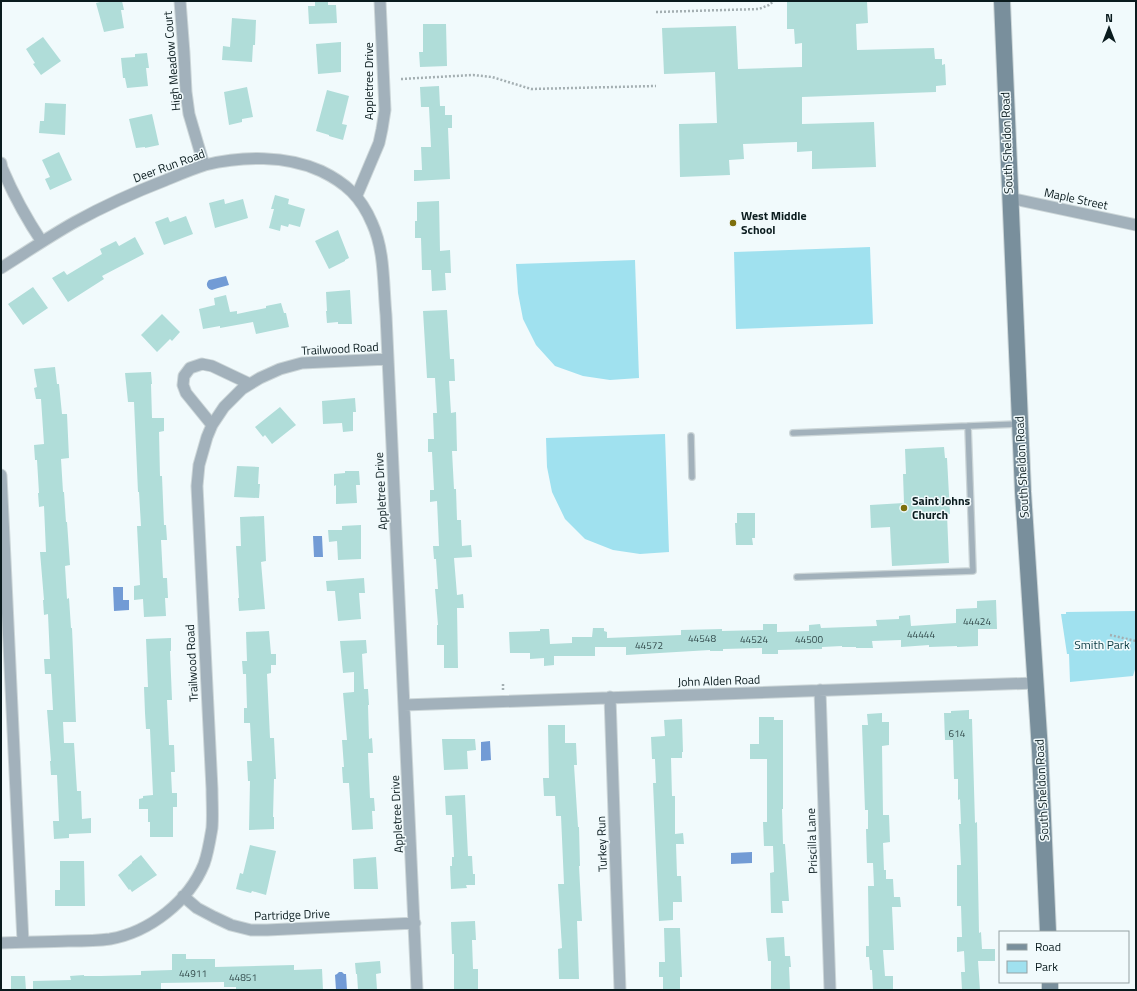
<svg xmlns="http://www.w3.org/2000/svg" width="1137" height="991" viewBox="0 0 1137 991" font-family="'Titillium Web',sans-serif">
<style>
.green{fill:#a0e1ef}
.water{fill:#729bd5}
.building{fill:#b0ddd9}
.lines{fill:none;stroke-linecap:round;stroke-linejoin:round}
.lane-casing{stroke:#ccd6d8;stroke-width:8}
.street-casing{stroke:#ccd6d8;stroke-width:13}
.secondary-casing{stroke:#ccd6d8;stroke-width:18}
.path{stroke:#a4afb2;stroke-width:2.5;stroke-dasharray:2 2;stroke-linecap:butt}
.lane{stroke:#a2b1bb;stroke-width:5.5}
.street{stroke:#a2b1bb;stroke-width:11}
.secondary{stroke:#798f9c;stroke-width:16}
.poi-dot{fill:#7d6f0d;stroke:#f1fafc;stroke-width:1.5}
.labels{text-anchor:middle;stroke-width:3;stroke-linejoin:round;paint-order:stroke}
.number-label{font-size:10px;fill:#344c4d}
.street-label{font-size:12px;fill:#0a1b1e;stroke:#f1fafc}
.poi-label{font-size:12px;font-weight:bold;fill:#0a1b1e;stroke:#f1fafc;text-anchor:start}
.park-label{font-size:12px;fill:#093a42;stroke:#f1fafc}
</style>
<rect width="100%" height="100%" fill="#f1fafc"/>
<!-- green -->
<path class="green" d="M870 247 873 324 736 329 734 252Z
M635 260 639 378 610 380 583 376 555 366 536 345 523 319 518 293 516 264Z
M665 434 669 552 640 554 613 550 585 539 565 519 552 492 547 467 546 438Z
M1136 611V666L1133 676 1070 682 1069 654H1067L1061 614H1066V612Z"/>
<!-- water -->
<path class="water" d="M226 276 229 285 218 288 212 290C207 289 205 284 209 280Z
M313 536H322L323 557H314Z
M113 587H123V600H129V610L114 611Z
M490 741 491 760 481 761V742Z
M752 852V863L731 864V853Z
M339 972H342L344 974H346L347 990H336L335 975 337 974Z"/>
<!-- building -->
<path class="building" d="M104 1H122L124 10H121L124 28 104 32 96 3Z
M315 1H328V5H336L337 23 309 24 308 6H315Z
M787 1H867L868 23 856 24 857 50 934 48 935 59H942V65L945 64 946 85 936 86V92L802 97V124L874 122 876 167 812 169V151L797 152V142L743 144 744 159 729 160 730 175 680 177 679 124 717 123 715 72 664 74 662 28 736 26 738 69 802 67V43L795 44 794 29H787Z
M232 18 256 20 255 45H253L252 62 222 60 223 46 230 47Z
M423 24H446L447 66 420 67 419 52H423Z
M43 37 61 61 41 75 33 64 35 63 26 49Z
M341 42V72L318 74 316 44Z
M147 53 149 68H146L148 86 127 88 125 78H123L121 58 135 57V54Z
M439 86 440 106H445V115H452V128H448L450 179 414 181V170H422L421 147H431L429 107H421L420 87Z
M247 87 253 117 242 119V122L229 125 224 92Z
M327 90 349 96 342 124 347 125 343 140 329 136V135L316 131Z
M45 103 66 104 65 135 39 133 40 121H44Z
M152 114 159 145 145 148V147L136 148 129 119Z
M59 152 72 180 50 190 45 179 50 177 42 160Z
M275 195 289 199 288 204 305 209 300 227 289 224 288 227 281 225 280 231 269 228 274 209H271Z
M224 199 225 204 243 199 248 218 215 228 209 203Z
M439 201 440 251 450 250 451 273H445L446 290 432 291 431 270H422L421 238H415V221H417V202Z
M186 216 193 234 164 245 155 222 168 217 170 222Z
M338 230 349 258 345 260V261L329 269 315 241Z
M135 237 144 254 102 276 104 279 68 302 52 278 64 271 67 275 102 254 100 249 116 241 119 246Z
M33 287 48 308 23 325 8 304Z
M350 290 352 324H338V322L327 323 326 311H327L326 292Z
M226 295 230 312 237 311V314L266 308V306L281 303 284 313H286L289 327 256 334 253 322 220 328V326L203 329 199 309 215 305 214 298Z
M447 310 450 359H454L455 381H449L451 413 456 412 457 451H452L454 489H456L457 520H461L462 546 471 545 472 557 454 558 457 595 463 594 464 608H457L458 668H444V645H437V625H438L435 589H438L436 559H434L433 546H439L437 501 430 502V490H434L432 452H428V439H434L433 413H437L435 378H427L423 311Z
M162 314 180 332 172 341 170 339 157 352 141 335Z
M55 367 57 384H59L62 414H67L69 458 61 459 63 492H64L66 522H67L68 536 70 565 65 566 67 599 69 598 71 628H72L76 722H63L64 743H74L77 791H81L82 819 91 818V833L69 834V838L54 839 53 821H59L57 775H51L50 761H51L47 710H53L51 674H45L44 659H50L48 614 44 615 43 600H44L40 552H46L44 506 39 507 38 493H39L37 460H35L34 445 44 444 41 399H36L34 388 37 387 34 369Z
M151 372 152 384H151L152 418H164V431L159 432 160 476H162L164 525H166L167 540H161L163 578H167L168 598H165L166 616 144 617 143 599 134 600V586L140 585 137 526H141L139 492H138L134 402H128L125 373Z
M355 398 356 412H353V431L343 432 342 423 323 424 322 401Z
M280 407 296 425 272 444 265 435 263 437 255 427Z
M944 447 945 458H947L950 514H947L949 563 892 566 890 527 871 528 870 505 904 503 903 474H906L905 449Z
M237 466 259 467 258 484H260L259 498 234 497Z
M345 471H359L360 485H356L357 503 336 504V485L334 486V474L345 473Z
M737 513H755V538H752L753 545H736L735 523H737Z
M264 516 266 561 261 562 265 609 239 611 238 598H239L236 546H241L240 517Z
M361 525V559L338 560 337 541 329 542 328 530H342V526Z
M364 578 365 593H359L361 619 338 621 335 591H327L326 581Z
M996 600 997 629H978V646L957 647V646L929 647V645L901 647V640L872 641 873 648H856V647H842V646L822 647V649L778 650V654H762V648L723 649V651H710V650L626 655V647H595V656H554V665L544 666V658L530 659V653H510L509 632 540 631V629H549L550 644 572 643V637H592L593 628H604V631L607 632V638L681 635V630L722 629V631L763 630V624H777V632L809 631V625L820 624 821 628 877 626 876 620 899 619V616L910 615 911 626 956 623V609L977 608V601Z
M269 631 271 654H276V665H271V673L267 674 270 738H274L276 779H274L273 817H274V829L249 830 250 781H248L247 761H252L250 723H244V708H247L246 674H243L242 661H247L246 632Z
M171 638V651H170L172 700H167L169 745H174L175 772H171L172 793H177V807H173V837H150V822H148V809H139V799L143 798V796L153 795 150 729H146L145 713 144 687H148L146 639Z
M366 640 367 653 362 654 364 689H368L369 705H368L369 739 372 738 373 753H368L370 798H374L375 811H372L373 829 352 830 349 783H343L342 767H344L342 740H347L343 693 354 692V672L343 673 340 641Z
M969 710V719H972L975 823 977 822 979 933 981 932 982 949H995V961H978L980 990H962L961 972H965L964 951 957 952V937H962L961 906H957V865H961L959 824H961L960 799 958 800V779H954L953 740H945L944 713H951V711Z
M882 713V722H889V745L882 746 883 815H889L890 842 883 843 884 870H886V879H893L894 897H900L901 907H892L894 950H883L885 976H893V990H873L872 970H870L869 957H866V946H869L868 886H874L873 863H867L866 829H868V810H865L862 725H868L867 714Z
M759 717H774V720H783V809H782L783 844H785L789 901H782L783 913H771L770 873 774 872 773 846H764L763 822H767V759H750V744H759Z
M682 719 683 752H682V758H671L672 796H675V834L683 833 684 844H676L677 876H681L682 902H673V920L659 921 653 783H656L655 759H652L651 737 665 736 664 720Z
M548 725H565V743H576L577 765H574L578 827H579L580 866H579L582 921H577L579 979H559L558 949 562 948 558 884H564L561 816H556L555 796H544L543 778H549Z
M442 739H475L476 750 467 751 468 769 444 770Z
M465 795 468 856H472L473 874H475V885H466L467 888 451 889 450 866H452V857H454L452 815H446L445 796Z
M250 845 276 851 266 895 252 891 251 893 236 889 240 873 243 874Z
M141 855 157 875 132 892 130 889 129 890 118 875 132 863V862Z
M376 857 378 889H354L353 859Z
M60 861H84L85 906H55V890H60Z
M475 921 476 940H472L473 969H478V990H454V954H452L451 922Z
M664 928H680L682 977H680V990H663V977H659V962H665Z
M784 937 785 956H790L791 967H789L790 990H771V961H768L766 938Z
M172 954H186V959H215V967L294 965V970L322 969 323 990H280V989L236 990V987H224V982L161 983V990H142V989L33 990V981L71 980 70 976 84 975V976H101L141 975V971L172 970Z
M380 961 381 973 376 974 377 990H358L357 974H356L355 963Z
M11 976H25L26 990H11Z"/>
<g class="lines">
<defs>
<path id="lane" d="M793 433 1020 424
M691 436 692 477
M797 577 973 571 968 426"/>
<path id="street" d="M180 1 184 53 186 92 189 114 204 165
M1 163 2 168C13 194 26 218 42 242
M357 195 379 143 382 129 385 110 380 1
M1010 198 1136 225
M1 268C25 253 50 236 75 222 104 206 135 192 166 180 178 175 192 169 205 165 242 156 286 155 321 171 346 183 361 197 372 223 385 251 383 284 386 315L417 990
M212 425 186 393 183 385 184 376 190 368 202 364 212 366 250 384
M1 475 23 942
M820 690 830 990
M610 697 620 990
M404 705 1035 683
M183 896 197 908 214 917 231 925 251 930H267L415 923
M1 943C23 942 46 942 68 941 82 941 96 941 110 939 150 932 189 901 204 864 208 853 210 840 212 828 213 816 212 802 212 789L197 486 199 465 207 437 212 425 224 407 242 389 260 378 280 369 302 363 388 359"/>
<path id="secondary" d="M1002 1 1023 492 1040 751 1048 932
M1050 982V990"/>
</defs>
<!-- lane casing -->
<use href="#lane" class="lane-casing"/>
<!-- street casing -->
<use href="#street" class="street-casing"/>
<!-- secondary casing -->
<use href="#secondary" class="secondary-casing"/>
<!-- path -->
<path class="path" d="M656 12 759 9 769 5 774 1
M401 79 473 75 492 77 531 89 656 86
M1110 635 1136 641
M503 684V691"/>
<!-- lane -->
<use href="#lane" class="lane"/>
<!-- street -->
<use href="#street" class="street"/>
<!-- secondary -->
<use href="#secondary" class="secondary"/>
</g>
<!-- markers -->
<g class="poi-dot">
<circle cx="733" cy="223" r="4"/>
<circle cx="904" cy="508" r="4"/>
</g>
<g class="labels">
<!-- number labels -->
<g class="number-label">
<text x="977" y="625">44424</text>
<text x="921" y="638">44444</text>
<text x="702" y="642">44548</text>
<text x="754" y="643">44524</text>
<text x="809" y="643">44500</text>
<text x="649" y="649">44572</text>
<text x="957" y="737">614</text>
<text x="193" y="977">44911</text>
<text x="243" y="981">44851</text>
</g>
<!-- street labels -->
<g class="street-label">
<text transform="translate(172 61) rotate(-95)" y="4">High Meadow Court</text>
<text transform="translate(369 81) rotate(-90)" y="4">Appletree Drive</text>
<text transform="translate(1007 143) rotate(-92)" y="4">South Sheldon Road</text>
<text transform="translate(169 166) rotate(-20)" y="4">Deer Run Road</text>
<text transform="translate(1076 199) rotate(12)" y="4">Maple Street</text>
<text transform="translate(340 349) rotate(-3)" y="4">Trailwood Road</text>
<text transform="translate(1022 467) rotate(-93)" y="4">South Sheldon Road</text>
<text transform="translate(381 491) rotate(-93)" y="4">Appletree Drive</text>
<text transform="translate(192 663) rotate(-93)" y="4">Trailwood Road</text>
<text transform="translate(719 681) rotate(-2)" y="4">John Alden Road</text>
<text transform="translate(1042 790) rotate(-93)" y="4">South Sheldon Road</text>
<text transform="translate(397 814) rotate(-93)" y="4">Appletree Drive</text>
<text transform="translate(812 841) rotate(-92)" y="4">Priscilla Lane</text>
<text transform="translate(602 844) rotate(-92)" y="4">Turkey Run</text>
<text transform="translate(292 915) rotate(-2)" y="4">Partridge Drive</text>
</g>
<!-- poi labels -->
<g class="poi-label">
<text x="741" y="220">West Middle<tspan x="741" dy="14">School</tspan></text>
<text x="912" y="505">Saint Johns<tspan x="912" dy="14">Church</tspan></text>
</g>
<!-- park labels -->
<g class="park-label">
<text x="1102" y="649">Smith Park</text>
</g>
</g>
<!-- border -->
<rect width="1137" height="991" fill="none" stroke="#0a1b1e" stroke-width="4"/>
<!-- legend -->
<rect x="999" y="931" width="130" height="52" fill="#f1fafc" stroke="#95a1a3"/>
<rect x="1007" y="944" width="20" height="6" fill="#798f9c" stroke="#95a1a3"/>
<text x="1035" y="951" font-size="12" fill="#0a1b1e">Road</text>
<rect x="1007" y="961" width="20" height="12" fill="#a0e1ef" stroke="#95a1a3"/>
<text x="1035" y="971" font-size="12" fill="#0a1b1e">Park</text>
<!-- north arrow -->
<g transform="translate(1109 28)" stroke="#f1fafc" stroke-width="3" paint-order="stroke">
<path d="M0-3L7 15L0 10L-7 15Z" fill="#0a1b1e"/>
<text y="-6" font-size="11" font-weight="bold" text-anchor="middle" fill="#0a1b1e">N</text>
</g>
</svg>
